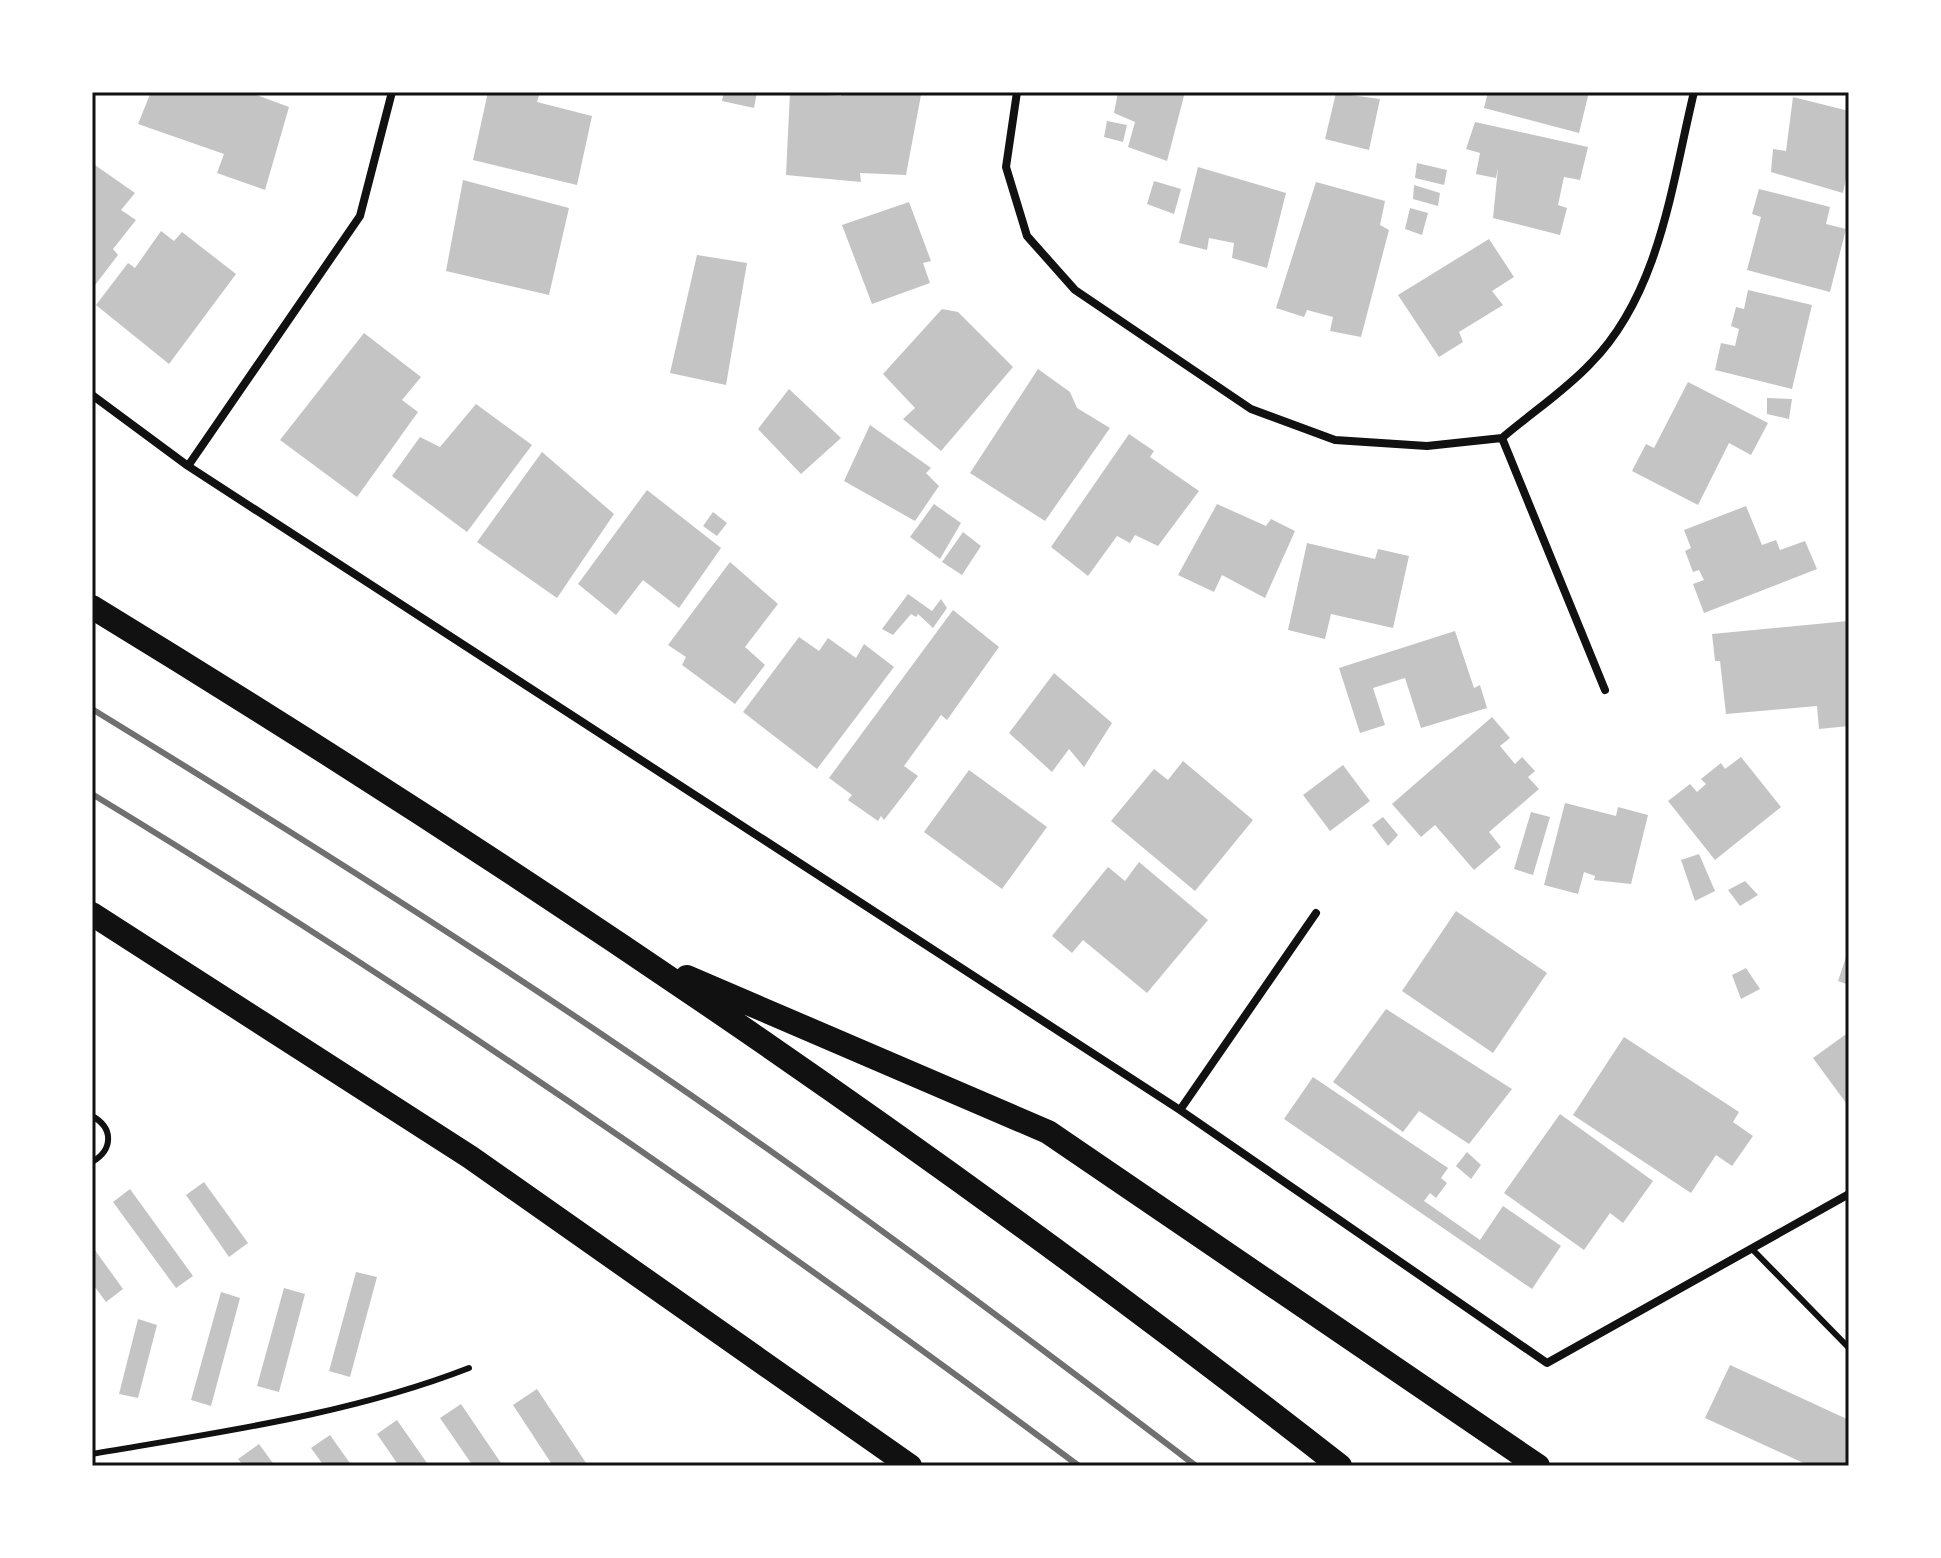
<svg xmlns="http://www.w3.org/2000/svg" width="1941" height="1558" viewBox="0 0 1941 1558" font-family="'Crimson Pro',serif">
<style>
.building{fill:#c4c4c4}
.lines{fill:none;stroke-linecap:round;stroke-linejoin:round}
.service{stroke:#111;stroke-width:6}
.minor{stroke:#111;stroke-width:8}
.motorway{stroke:#111;stroke-width:24}
.rail{stroke:#707070;stroke-width:6}
.neatline{fill:none;stroke:#111;stroke-width:3}
</style>
<rect width="100%" height="100%" fill="#fff"/>
<!-- building -->
<path class="building" d="M151 92H249L289 107 265 190 217 173 224 154 138 124Z
M488 92H540L537 102 592 116 577 185 473 160Z
M724 92H757L754 108 722 101Z
M790 92 841 96 842 92 921 95 906 175 860 173 861 182 786 175Z
M1118 92H1185L1167 161 1128 147 1135 122 1114 113Z
M1488 92H1589L1579 133 1484 108Z
M1336 93 1380 99 1369 150 1325 139Z
M1793 97 1849 111V164L1843 193 1771 172 1773 149 1786 151Z
M1107 121 1127 125 1123 142 1104 137Z
M1475 122 1588 147 1580 180 1564 177 1558 205 1567 208 1560 235 1493 218 1498 168 1496 178 1476 174 1480 153 1466 149Z
M92 163 135 193 121 210 136 220 113 249 118 255 92 289Z
M1417 163 1447 170 1444 185 1415 178Z
M1198 167 1286 193 1267 268 1232 258 1234 243 1209 238 1207 250 1179 243Z
M463 180 569 208 549 295 446 271Z
M1154 181 1181 189 1174 214 1147 204Z
M1316 182 1385 201 1380 225 1389 230 1361 337 1330 331 1333 317 1307 310 1304 317 1276 308Z
M1414 185 1440 193 1438 206 1413 199Z
M1759 189 1830 207 1826 224 1846 229 1830 292 1747 270 1761 217 1752 214Z
M909 202 931 261 923 263 930 283 872 304 842 225Z
M1410 208 1428 213 1422 235 1405 229Z
M161 231 174 241 182 232 236 274 169 364 96 305 128 263 135 268Z
M1489 239 1514 277 1492 291 1503 305 1459 332 1463 342 1439 357 1398 295Z
M697 255 747 263 726 385 670 373Z
M1748 290 1812 305 1792 389 1715 370 1721 343 1735 346 1739 329 1731 326 1736 307 1744 309Z
M942 309 958 312 1013 367 941 451 903 419 915 408 883 374Z
M364 333 421 377 402 400 418 412 357 497 280 440Z
M1038 369 1070 392 1077 408 1110 428 1045 521 970 473Z
M1688 382 1768 423 1751 455 1729 443 1698 505 1632 471 1646 444 1654 448Z
M789 389 841 438 801 474 758 429Z
M1767 398 1792 399 1789 419 1767 414Z
M476 404 532 445 467 532 392 476 420 437 440 447Z
M870 425 931 468 926 473 939 486 915 521 844 481Z
M1129 434 1154 451 1150 457 1199 491 1158 546 1135 535 1130 543 1117 536 1088 576 1051 547Z
M542 452 614 514 557 598 477 542Z
M647 490 721 548 679 608 643 580 616 615 578 584Z
M934 504 961 523 940 559 910 537Z
M1217 504 1266 526 1271 519 1295 531 1265 598 1222 575 1214 592 1178 575Z
M1746 506 1762 545 1776 540 1780 550 1805 541 1817 569 1704 613 1693 584 1704 580 1699 570 1693 572 1685 551 1691 548 1684 530Z
M713 512 727 523 717 536 703 526Z
M963 532 981 546 962 575 942 562Z
M1307 543 1375 559 1378 549 1409 556 1393 628 1331 614 1325 639 1288 630Z
M730 562 778 604 745 647 765 665 735 704 682 665 686 657 668 645Z
M908 594 932 611 941 599 947 608 933 628 918 614 916 617 911 614 893 635 882 629Z
M953 610 999 647 947 720 941 715 904 766 918 776 884 820 881 816 878 821 848 800 852 795 829 778Z
M1848 621 1849 726 1819 729 1817 706 1726 714 1720 661H1715L1712 634Z
M1455 631 1474 688 1480 685 1487 708 1421 728 1405 678 1373 688 1385 725 1360 733 1339 668Z
M799 637 819 651 828 638 856 658 864 644 894 667 817 769 743 712Z
M1054 673 1112 723 1084 767 1069 749 1052 772 1009 733Z
M1492 717 1510 738 1500 746 1515 764 1522 757 1535 771 1528 777 1539 789 1489 832 1501 847 1474 870 1435 825 1421 837 1392 804Z
M1741 757 1781 807 1715 860 1668 801 1690 784 1697 792 1706 784 1701 779 1721 763 1725 769Z
M1183 761 1253 820 1195 891 1111 821 1154 769 1168 780Z
M1343 765 1370 801 1330 831 1303 795Z
M969 770 1047 827 1002 889 924 832Z
M1565 803 1616 816 1618 807 1648 815 1631 884 1594 880 1595 876 1584 872 1578 894 1544 885Z
M1531 812 1550 817 1533 875 1514 869Z
M1383 817 1398 835 1388 846 1372 825Z
M1699 854 1715 891 1695 901 1681 860Z
M1139 862 1208 920 1147 993 1083 940 1072 953 1052 936 1108 867 1125 881Z
M1745 881 1758 895 1740 906 1728 890Z
M1456 911 1547 973 1493 1053 1402 991Z
M1848 951H1849V985L1838 981Z
M1746 968 1760 989 1741 999 1732 975Z
M1386 1009 1512 1089 1469 1144 1419 1111 1403 1132 1333 1082Z
M1849 1032V1107L1813 1058Z
M1624 1037 1739 1112 1733 1122 1753 1136 1732 1166 1716 1155 1691 1193 1573 1115Z
M1313 1077 1448 1168 1441 1178 1447 1183 1436 1198 1430 1193 1424 1201 1480 1240 1503 1206 1561 1246 1532 1289 1284 1119Z
M1560 1114 1653 1181 1623 1223 1610 1213 1584 1250 1504 1193Z
M1467 1152 1481 1165 1471 1179 1456 1166Z
M204 1182 248 1243 229 1257 186 1195Z
M130 1189 193 1276 176 1288 113 1202Z
M92 1246 123 1289 106 1302 92 1283Z
M356 1272 377 1277 350 1377 329 1371Z
M284 1288 305 1294 279 1392 257 1386Z
M221 1292 240 1298 211 1406 191 1400Z
M138 1319 157 1325 138 1398 119 1394Z
M1730 1365 1849 1420V1466H1810L1705 1418Z
M537 1389 588 1466H553L513 1405Z
M461 1404 503 1466H473L440 1418Z
M397 1420 429 1466H399L377 1434Z
M330 1435 352 1466H324L311 1448Z
M259 1444 275 1466H244L238 1459Z"/>
<g class="lines">
<!-- service -->
<path class="service" d="M92 1116C114 1128 113 1150 92 1162
M1752 1249 1849 1348
M92 1454C219 1432 348 1415 469 1368"/>
<!-- minor -->
<path class="minor" d="M1017 92 1006 167 1027 236 1075 290 1251 409 1335 440 1427 446 1502 438
M92 395 188 466 1180 1110 1547 1363 1849 1194
M1502 438C1531 413 1565 391 1591 363 1660 293 1672 183 1694 92
M1502 438 1605 690
M188 466 360 216 392 92
M1180 1110 1316 913"/>
<!-- motorway -->
<path class="motorway" d="M92 607C523 870 942 1154 1340 1466
M92 914 470 1157 910 1466
M687 977 1048 1132 1538 1466"/>
<!-- rail -->
<path class="rail" d="M92 709C270 818 447 929 619 1046 816 1179 1007 1322 1196 1466
M92 794C433 1001 760 1228 1079 1466"/>
</g>
<!-- border -->
<rect width="1941" height="1558" fill="none" stroke="#ffffff" stroke-width="188"/>
<rect x="94" y="94" width="1753" height="1370" class="neatline"/>
</svg>
